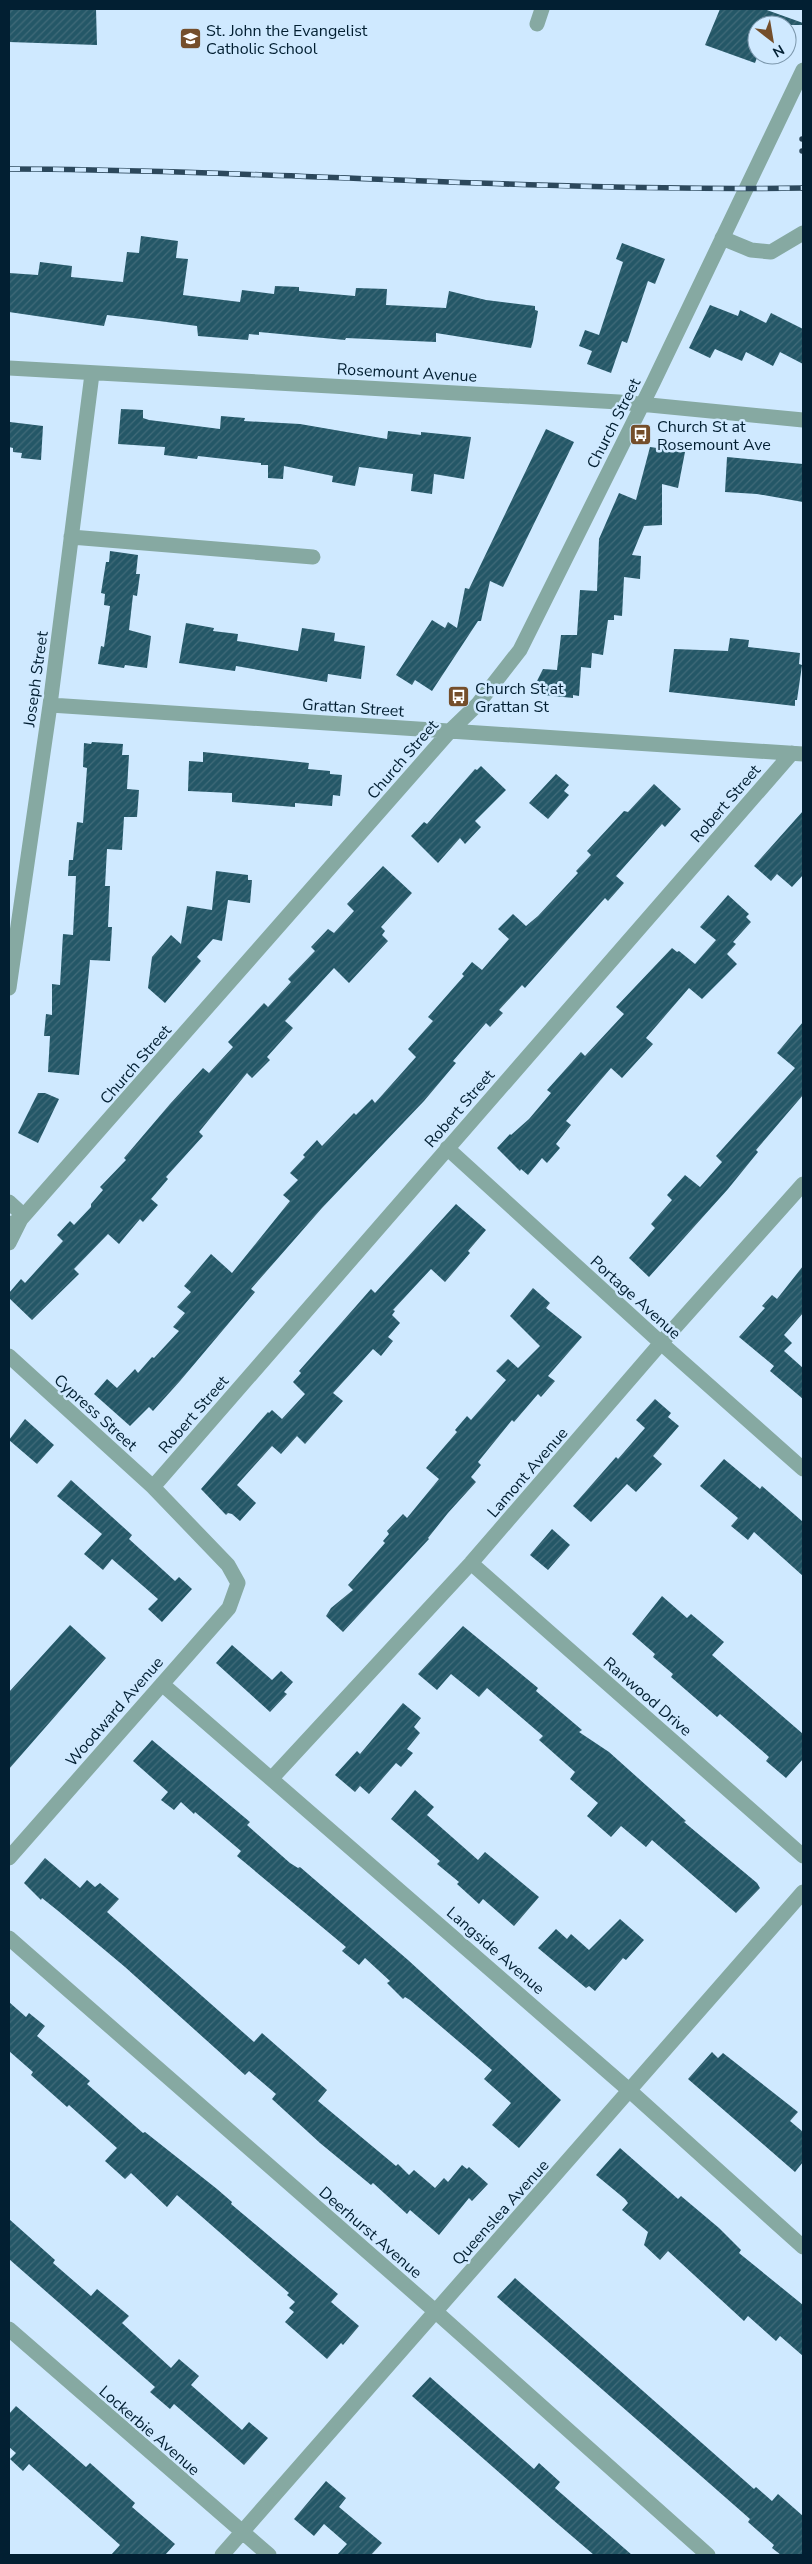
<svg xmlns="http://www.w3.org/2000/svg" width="812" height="2564" viewBox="0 0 812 2564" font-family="'Nunito Sans',sans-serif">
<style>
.building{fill:url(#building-hatch)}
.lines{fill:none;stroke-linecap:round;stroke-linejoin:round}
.minor{stroke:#86a9a2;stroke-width:15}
.rail-casing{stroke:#2c485c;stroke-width:5.5}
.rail{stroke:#cfe9ff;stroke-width:4;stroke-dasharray:11;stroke-linecap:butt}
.labels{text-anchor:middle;stroke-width:5;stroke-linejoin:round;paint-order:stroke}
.poi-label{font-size:16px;fill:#021f32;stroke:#cfe9ff;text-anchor:start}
.street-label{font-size:16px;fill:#021f32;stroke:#cfe9ff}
</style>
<defs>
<pattern id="building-hatch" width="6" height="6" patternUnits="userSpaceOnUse" patternTransform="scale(1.25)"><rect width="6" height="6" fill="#245767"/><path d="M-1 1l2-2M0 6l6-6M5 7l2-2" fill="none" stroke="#416b79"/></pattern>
</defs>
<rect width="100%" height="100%" fill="#cfe9ff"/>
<!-- building -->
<path class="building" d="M9 9H96L97 45 9 42Z
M720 9H764L803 23V25H757L758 55 755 63 705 45Z
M141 236 178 241 176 258 188 259 183 295 240 302 242 290 274 294 275 286 299 287V291L355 296 356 288 387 289 386 305 446 308 449 291 486 300 535 306V310L538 311 533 341 531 348 436 333V342L346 338 345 340 259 332V335L249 334 248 340 198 336 197 326 159 321 107 315 104 326 9 312V273L38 275 40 262 72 266 71 277 123 282 127 252 139 253Z
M622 243 665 259 655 284 648 281 627 343 622 341 611 373 587 364 592 351 579 346 585 330 599 335 623 262 616 259Z
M710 305 738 316 740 310 766 323 771 313 803 329V364L780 352 773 366 746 352 742 361 715 349 710 358 689 348Z
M121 409 143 410V418L149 420 220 429 221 416 245 418 244 421 300 424 387 439 388 431 421 435V432L471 437 464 479 434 474 432 494 411 491 413 474 359 467 355 486 332 482 333 476 284 466 283 479 268 478V465H261V463L198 456 197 459 164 455 165 447 118 444Z
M10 422 43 426 41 460 21 458 22 453 13 452V448L9 447Z
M546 429 574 442 503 587 490 581 481 621H478L432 691 415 680 412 685 396 675 432 620 445 628 448 622 457 628 465 588 469 589Z
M650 447 685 452 678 488 662 484V525L644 526 632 555 641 556 640 579 624 577 622 616 614 615V620H608L603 655 592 653 591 668 581 667 579 696 573 695V698L534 694 535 685 543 669 557 670 561 635H577L580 590 597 591 599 539 619 493 636 500Z
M727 457 803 464V502L757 494 725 492Z
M110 551 138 555 136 574H140L137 596 133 595 129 630 151 636 147 668 125 665 124 668 98 664 101 646 104 647 110 606 104 605 105 594 101 593 106 562H109Z
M186 623 214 628 213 631 238 634 237 641 298 651 302 628 335 633 334 641 365 646 361 679 328 674 327 682 236 666 235 671 179 663Z
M730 638 749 640 748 647 800 653 799 664 802 665 797 700H795V706L669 692 674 649 728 651Z
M92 742 123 744 122 755H129L127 789 139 790 137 817H124L122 850 107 849 105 886H110L108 927H112L110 961 90 960 79 1075 48 1072 50 1036H44L46 1014 52 1015V984L60 985 63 934 73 935 76 876H68L69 860H73L77 822 83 823 87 768 83 767 84 743 91 744Z
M203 752 309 763 308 769 330 771V774L342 775 340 796 333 795 332 806 295 803V807L232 802V793L188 791 189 761 203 762Z
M481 766 506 790 475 821 481 827 465 844 460 838 438 863 411 836 424 822 427 824 475 769 477 770Z
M556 774 569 785 564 791 569 795 548 819 529 803Z
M654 784 681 809 665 827 662 824 616 876 624 883 608 901 605 898 525 988 522 985 499 1010 503 1013 490 1027 486 1023 453 1061 456 1063 424 1101 322 1208 251 1289 255 1292 180 1381 153 1411 149 1407 130 1426 94 1394 107 1379 117 1388 135 1369 138 1373 152 1357 154 1358 179 1331 173 1327 185 1313 177 1307 191 1292 184 1286 211 1254 232 1273 290 1201 283 1195 298 1180 290 1173 305 1157 303 1155 317 1140 322 1146 354 1113 356 1115 372 1099 375 1103 416 1057 408 1049 433 1021 428 1017 464 976 462 974 472 962 482 970 509 939 498 929 513 914 526 926 538 916 578 873 576 871 591 855 587 851 624 811 628 812Z
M803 811V875L792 887 777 874 771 881 754 866Z
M383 866 412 893 381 927 385 931 382 935 388 941 349 983 334 968 285 1021 293 1028 267 1057 270 1060 252 1078 247 1073 199 1132 203 1136 166 1177 168 1179 151 1199 158 1205 143 1222 140 1219 119 1244 108 1234 74 1269 79 1274 32 1320 9 1298V1293L21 1279 25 1283 63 1241 57 1235 70 1221 74 1225 91 1207V1204L103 1190 100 1187 126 1160 124 1158 170 1104 203 1068 209 1073 233 1047 228 1042 264 1003 268 1007 291 982 288 979 315 951 311 947 328 929 334 933 354 911 347 904Z
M216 871 248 875V880H252L250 903 228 900 222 941 213 939 197 957 201 961 165 1003 148 988 152 957 171 935 181 944 187 906 212 910Z
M728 895 749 914 746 917 751 922 733 942 736 944 727 954 737 964 702 999 689 988 646 1038 653 1044 622 1078 611 1068 587 1096 566 1121 571 1125 556 1144 560 1148 547 1163 542 1158 528 1175 521 1169 520 1171 497 1148 510 1134 511 1135 529 1119 551 1093 547 1090 581 1052 585 1056 624 1014 616 1007 672 948 677 952 679 951 695 964 716 940 700 927Z
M803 1022V1095L756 1150 758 1152 728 1189 649 1277 629 1258 655 1228 651 1224 672 1200 667 1195 685 1175 700 1187 722 1162 716 1156 795 1068 777 1053Z
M38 1093H45L59 1099 38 1143 18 1133Z
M456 1204 486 1230 468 1251 470 1253 445 1282 431 1269 393 1310 395 1311 392 1315 400 1323 388 1337 393 1341 381 1356 373 1349 333 1393 343 1401 305 1444 297 1436 281 1454 272 1446 237 1485 256 1503 240 1521 232 1514 228 1513 226 1515 201 1489 268 1412 269 1413 272 1410 282 1419 305 1394 293 1382 301 1373 299 1371 371 1289 375 1293Z
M803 1266V1313L784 1335 792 1343 784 1351 803 1368V1399L770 1371 774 1366 739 1337 765 1308 762 1306 772 1295 777 1299Z
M533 1288 550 1303 546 1308 582 1337 548 1376 555 1381 541 1397 538 1394 514 1422 512 1420 478 1462 481 1465 471 1477 476 1482 448 1513 428 1538 429 1539 343 1632 326 1616 331 1608 353 1590 348 1585 385 1543 383 1541 389 1534 387 1531 403 1514 407 1518 439 1479 426 1468 457 1432 455 1430 467 1416 471 1420 506 1380 496 1371 508 1359 518 1368 540 1346 510 1316Z
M655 1399 671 1413 668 1417 679 1426 653 1456 662 1464 636 1492 627 1484 591 1522 573 1506 616 1457 618 1459 645 1428 636 1420Z
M25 1419 54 1445 37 1464 9 1440Z
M724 1459 760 1489 762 1486 803 1522V1576L754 1532 748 1540 731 1526 738 1518 700 1486Z
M71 1480 132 1535 129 1539 175 1581 179 1577 192 1589 162 1622 148 1609 158 1599 112 1559 103 1570 84 1554 102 1534 57 1496Z
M552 1529 570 1545 548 1570 530 1555Z
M662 1596 687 1618 691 1614 724 1642 712 1655 803 1734V1759L786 1778 766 1761 769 1757 720 1714 717 1717 671 1677 673 1674 653 1657 655 1654 632 1634Z
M70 1625 106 1658 9 1769V1692Z
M463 1626 538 1688 536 1691 582 1730 579 1732 609 1752 686 1821 684 1822 757 1883 760 1888 736 1913 652 1840 646 1847 621 1826 611 1837 587 1816 598 1803 570 1779 575 1772 539 1740 543 1736 487 1688 479 1697 451 1674 437 1690 418 1674Z
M232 1645 272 1680 281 1671 293 1682 284 1692 287 1694 270 1712 216 1663Z
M403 1703 421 1718 414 1727 420 1733 407 1749 413 1753 401 1767 396 1763 369 1794 360 1786 355 1792 335 1775 357 1751 360 1754Z
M152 1740 250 1822 247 1825 290 1863 298 1868 300 1867 408 1960 561 2100 519 2148 492 2125 511 2103 484 2079 492 2070 410 2000 405 1997 403 1999 387 1983 390 1981 365 1958 359 1965 342 1951 346 1947 237 1856 241 1851 195 1812 194 1814 181 1802 174 1810 161 1800 168 1792 133 1761Z
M415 1790 434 1807 427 1815 478 1860 485 1852 539 1897 514 1926 483 1899 479 1904 457 1884 459 1882 437 1864 440 1861 391 1819Z
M45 1858 80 1888 87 1880 95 1887 100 1883 119 1899 107 1912 254 2042 262 2033 327 2090 318 2101 396 2166 398 2164 409 2175 414 2170 435 2188 444 2178 448 2182 462 2165 467 2169 469 2167 488 2184 472 2201 469 2198 439 2235 410 2210 407 2214 373 2183 371 2185 320 2143 272 2099 276 2094 249 2071 245 2075 125 1967 57 1910 42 1898 41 1900 24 1883Z
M620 1919 644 1940 626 1960 623 1958 595 1991 589 1986 586 1988 538 1948 556 1929 567 1939 571 1934 589 1950Z
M9 2002 26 2017 29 2013 45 2026 37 2036 90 2081 87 2084 143 2133 145 2132 217 2189 232 2202 231 2204 338 2294 331 2302 359 2326 343 2345 341 2343 327 2359 285 2322 294 2312 289 2308 295 2302 287 2295 289 2293 177 2195 167 2207 131 2173 125 2179 105 2161 117 2148 69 2105 67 2107 31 2075 33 2072 9 2051Z
M712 2052 718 2058 723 2053 798 2112 790 2121 803 2132V2162L795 2172 688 2079Z
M620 2148 678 2199 681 2196 719 2228 741 2250 739 2253 803 2305V2356L780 2336 776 2341 748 2316 744 2321 668 2251 660 2260 644 2245 648 2232 622 2210 628 2203 625 2199 596 2175Z
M9 2219 55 2260 53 2263 91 2296 97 2289 129 2316 122 2323 171 2368 179 2359 199 2376 191 2385 242 2430 249 2422 268 2438 244 2465 174 2404 170 2409 150 2392 155 2387 9 2259Z
M515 2278 754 2489 756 2487 772 2501 778 2494 803 2516V2555H781L772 2548 774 2545 748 2522 750 2519 497 2297Z
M430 2377 534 2469 539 2463 560 2482 555 2488 632 2555H594L552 2519 412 2396Z
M16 2406 86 2467 90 2463 135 2503 132 2507 175 2544 165 2555H111L120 2545 29 2464 23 2471 10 2459 16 2453 9 2447V2414Z
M326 2481 346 2498 339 2507 382 2543 371 2555H337L347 2544 324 2524 314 2536 294 2519Z"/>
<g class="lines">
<!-- minor -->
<path class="minor" d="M537 24 542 9
M722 238 751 250 771 252 803 233
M9 368 619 402 803 420
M71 537 313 557
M50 705 803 754
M9 988 50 705 92 374
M447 1148 661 1343 803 1469
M9 1202 23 1215
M9 1225 21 1219 65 1169 451 730 477 705 520 650 653 383 803 70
M9 1243 21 1219
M9 1356 153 1487 228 1565 238 1583 229 1608 9 1858
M153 1487 792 753
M471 1563 803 1856
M162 1684 630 2091 803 2247
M272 1778 471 1563 661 1343 803 1184
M9 1938 435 2311 708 2555
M9 2329 269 2555
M222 2555 803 1892"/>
<defs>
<path id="rail" d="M802 139H803
M802 151H803
M9 169C274 170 538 192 803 188"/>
</defs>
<!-- rail casing -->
<use href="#rail" class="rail-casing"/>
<!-- rail -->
<use href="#rail" class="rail"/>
</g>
<!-- icons -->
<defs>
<symbol id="school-square" viewBox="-11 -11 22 22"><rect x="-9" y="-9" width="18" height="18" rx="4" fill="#744e2b" stroke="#cfe9ff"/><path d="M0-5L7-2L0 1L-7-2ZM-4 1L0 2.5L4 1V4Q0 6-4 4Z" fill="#fff"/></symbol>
<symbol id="bus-square" viewBox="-11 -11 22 22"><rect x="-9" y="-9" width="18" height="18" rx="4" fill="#744e2b" stroke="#cfe9ff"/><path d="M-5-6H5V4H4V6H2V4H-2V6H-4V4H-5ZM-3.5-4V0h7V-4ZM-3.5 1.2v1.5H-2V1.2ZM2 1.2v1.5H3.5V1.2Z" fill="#fff"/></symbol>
</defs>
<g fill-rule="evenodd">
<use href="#school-square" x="178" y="26" width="25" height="25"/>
<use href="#bus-square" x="628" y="422" width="25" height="25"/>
<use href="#bus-square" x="446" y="684" width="25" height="25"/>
</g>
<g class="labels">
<!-- poi labels -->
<g class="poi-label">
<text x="206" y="36">St. John the Evangelist<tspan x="206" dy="18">Catholic School</tspan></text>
<text x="657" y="432">Church St at<tspan x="657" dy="18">Rosemount Ave</tspan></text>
<text x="475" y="694">Church St at<tspan x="475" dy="18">Grattan St</tspan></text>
</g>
<!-- street labels -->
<g class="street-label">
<text transform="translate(407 372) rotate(3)" y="6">Rosemount Avenue</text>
<text transform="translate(613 423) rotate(-63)" y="6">Church Street</text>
<text transform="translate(35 679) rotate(-82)" y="6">Joseph Street</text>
<text transform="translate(353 707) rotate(4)" y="6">Grattan Street</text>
<text transform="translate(402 759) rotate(-49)" y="6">Church Street</text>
<text transform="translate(725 803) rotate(-49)" y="6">Robert Street</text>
<text transform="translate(135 1064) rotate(-49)" y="6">Church Street</text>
<text transform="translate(459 1108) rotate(-49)" y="6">Robert Street</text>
<text transform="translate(636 1297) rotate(42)" y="6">Portage Avenue</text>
<text transform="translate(96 1412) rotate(42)" y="6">Cypress Street</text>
<text transform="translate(193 1414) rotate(-49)" y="6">Robert Street</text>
<text transform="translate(527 1472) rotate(-49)" y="6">Lamont Avenue</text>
<text transform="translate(648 1696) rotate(41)" y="6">Ranwood Drive</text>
<text transform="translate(114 1711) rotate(-49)" y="6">Woodward Avenue</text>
<text transform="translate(496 1950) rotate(41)" y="6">Langside Avenue</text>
<text transform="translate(500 2212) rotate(-48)" y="6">Queenslea Avenue</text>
<text transform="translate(371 2232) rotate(41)" y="6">Deerhurst Avenue</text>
<text transform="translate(150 2430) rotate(41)" y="6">Lockerbie Avenue</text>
</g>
</g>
<!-- border -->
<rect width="812" height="2564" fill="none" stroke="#021f32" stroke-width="20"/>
<!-- north arrow -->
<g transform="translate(772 40) rotate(149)"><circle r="24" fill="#cfe9ff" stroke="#7d98ad"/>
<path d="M0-4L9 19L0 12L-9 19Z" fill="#744e2b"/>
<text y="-8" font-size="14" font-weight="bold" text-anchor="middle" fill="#021f32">N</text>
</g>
</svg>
